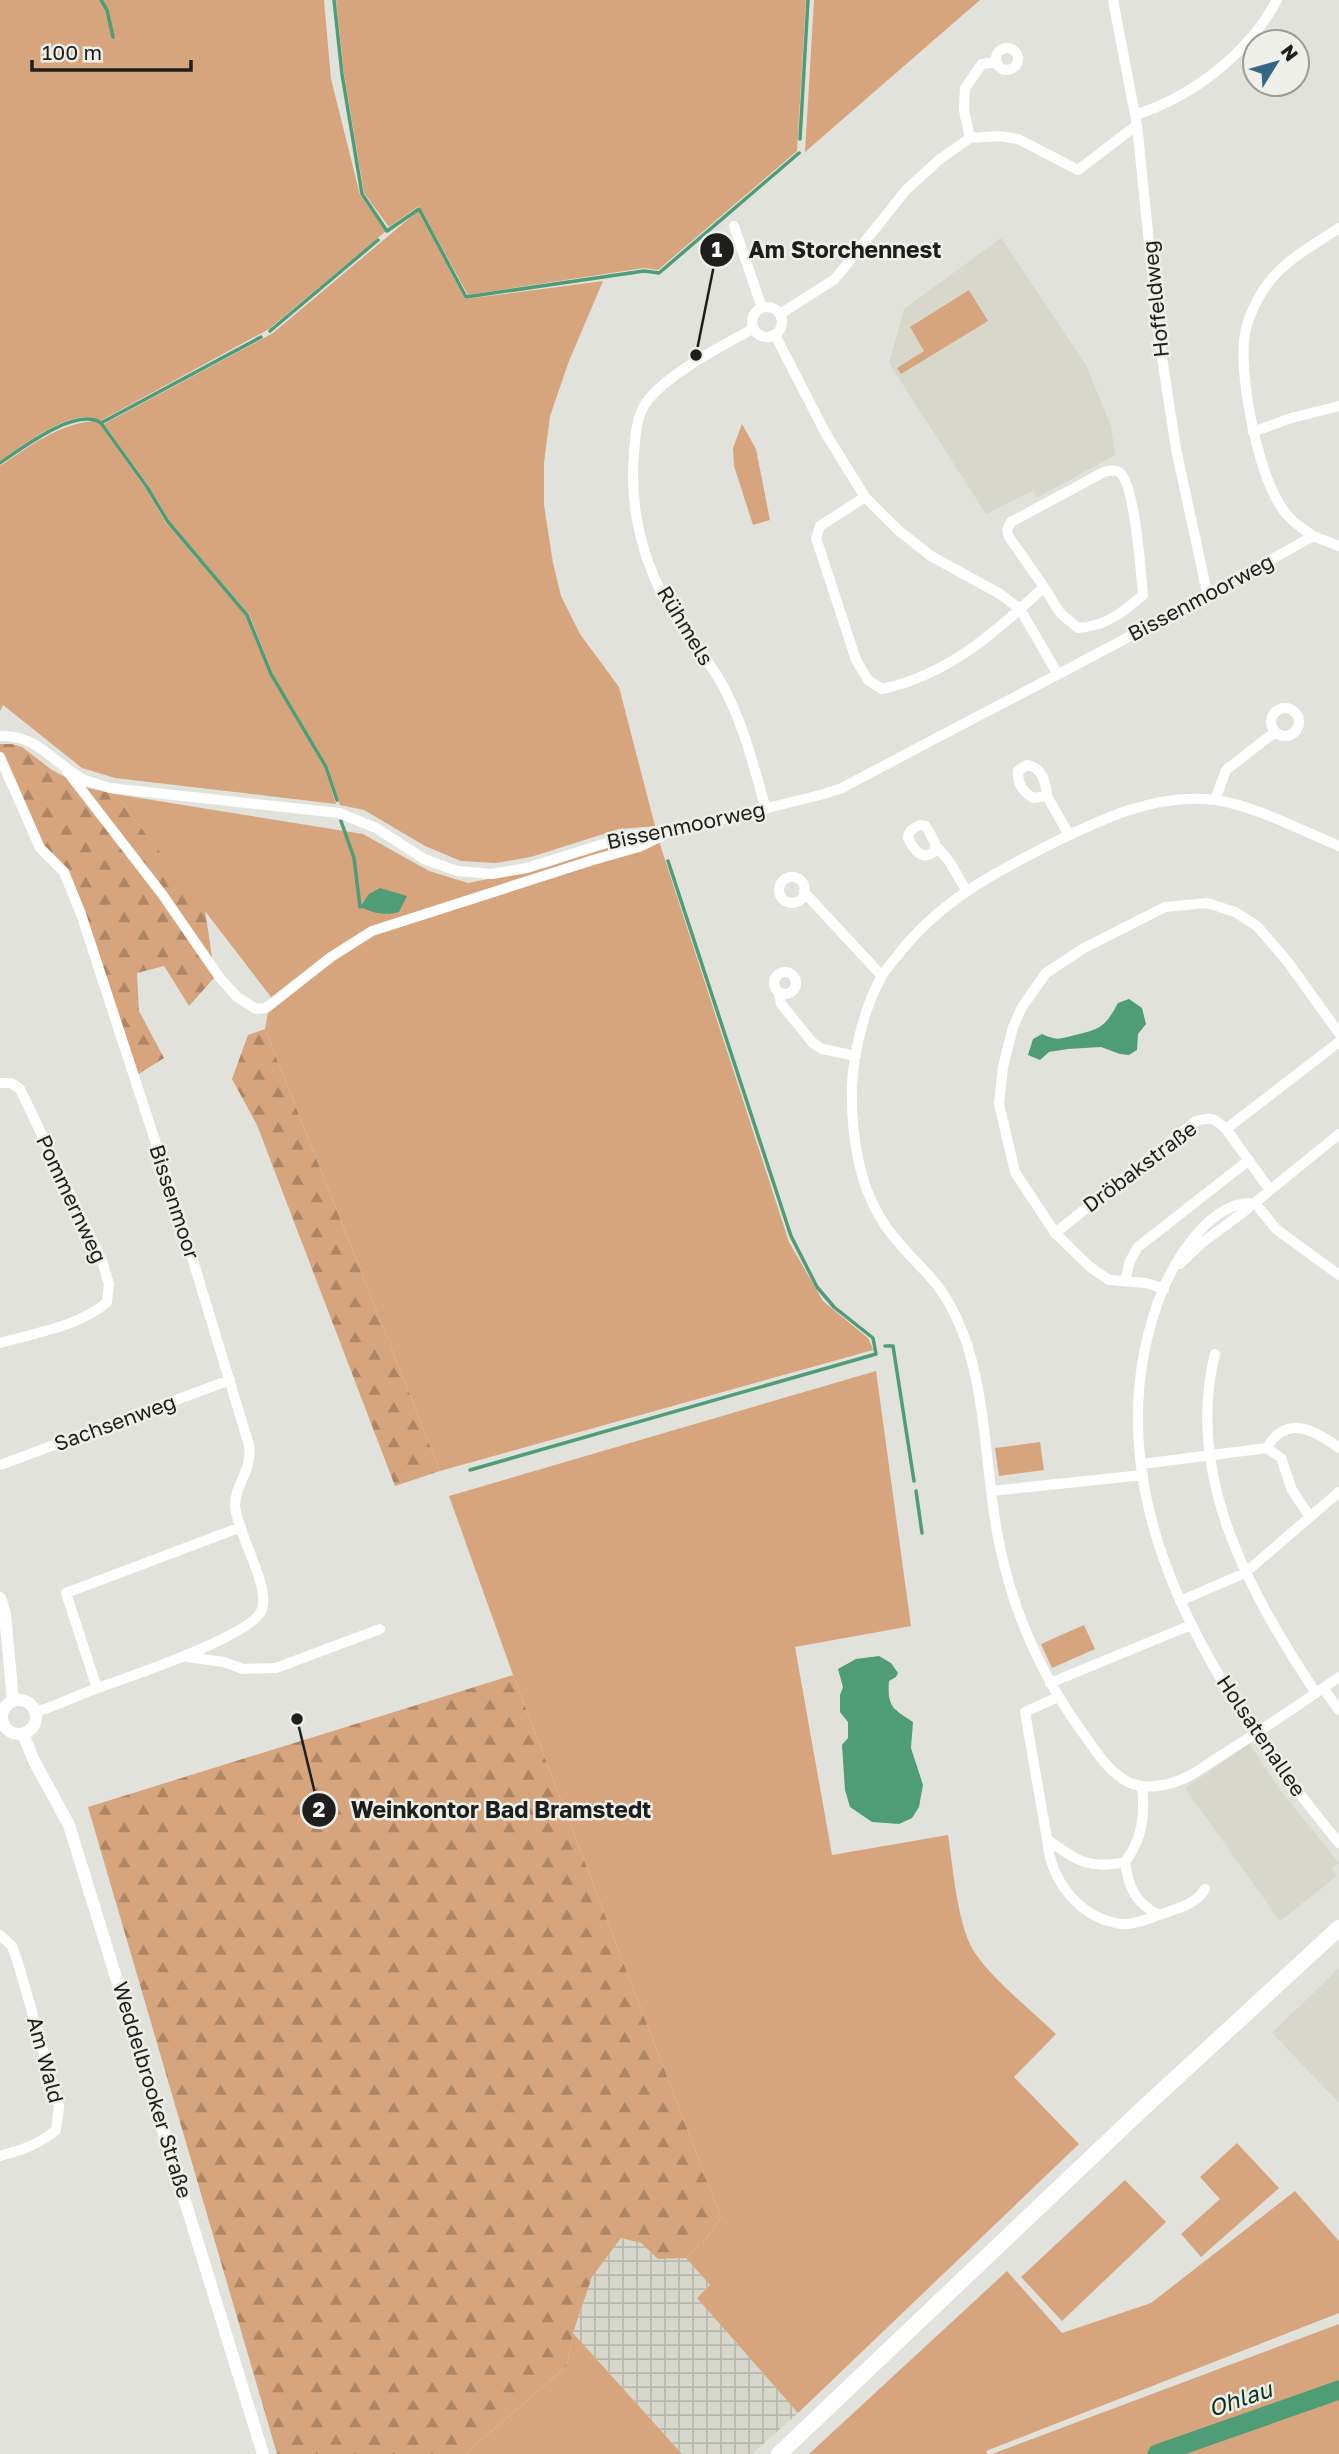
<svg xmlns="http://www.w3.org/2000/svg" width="1339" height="2454" viewBox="0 0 1339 2454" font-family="'Golos Text',sans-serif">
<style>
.built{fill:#d7d8cb}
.industrial{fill:url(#industrial-grid)}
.green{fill:#d7a57d}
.forest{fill:url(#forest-firs)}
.water{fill:#4f9d76}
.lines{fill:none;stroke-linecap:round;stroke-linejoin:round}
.stream{stroke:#4f9d76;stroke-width:3.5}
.river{stroke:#4f9d76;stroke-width:19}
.minor{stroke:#fff;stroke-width:10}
.tertiary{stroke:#fff;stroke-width:12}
.primary{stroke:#fff;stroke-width:16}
.labels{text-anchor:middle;stroke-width:5;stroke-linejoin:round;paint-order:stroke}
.street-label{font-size:21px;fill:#1e1e1c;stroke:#efefea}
.water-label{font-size:23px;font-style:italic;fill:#0d3120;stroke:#efefea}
.leader{fill:none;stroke:#1e1e1c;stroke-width:2.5}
.callout-dot{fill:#1e1e1c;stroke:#efefea;stroke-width:2.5}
.mark-label{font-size:21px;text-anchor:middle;font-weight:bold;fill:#fff}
.callout-label{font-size:23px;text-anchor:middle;font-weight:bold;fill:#1e1e1c;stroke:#efefea;stroke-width:5;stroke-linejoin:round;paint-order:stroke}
</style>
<defs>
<pattern id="industrial-grid" width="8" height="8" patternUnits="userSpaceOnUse" patternTransform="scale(1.75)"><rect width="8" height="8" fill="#d7d8cb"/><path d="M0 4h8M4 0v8" fill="none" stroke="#b8b9ae"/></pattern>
<pattern id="forest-firs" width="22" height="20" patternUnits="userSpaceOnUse" patternTransform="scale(1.75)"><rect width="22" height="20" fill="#d7a57d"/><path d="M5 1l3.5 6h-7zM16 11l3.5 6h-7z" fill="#ae8666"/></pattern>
</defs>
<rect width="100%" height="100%" fill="#e2e2dd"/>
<!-- built -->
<path class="built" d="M1001 238 1086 365 1111 426 1115 455 1037 498 1033 491 986 514 889 363 904 309Z
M1249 1744 1281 1791 1339 1863 1332 1869 1337 1876 1280 1921 1185 1788Z
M1339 1968V2103L1272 2033Z"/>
<!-- industrial -->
<path class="industrial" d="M621 2238 641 2243 658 2259 686 2258 710 2285 697 2298 798 2413 752 2454H682L573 2333 592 2277Z"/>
<!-- green -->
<path class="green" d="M0 0H99L106 10 112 37H114L108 9 102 0H324L331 79 360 195 386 231 269 329 100 421C75 404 21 447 0 461Z
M336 0H806L797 151 658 270 644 268 468 295 419 206 389 227 364 193 344 74Z
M814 0H980L805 152Z
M418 211 465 299 603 281 569 361 550 416 544 463V505L553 563 561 596 580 634 619 687 655 826 619 829 531 857 496 863 461 861 425 846 364 810 340 805 328 767 273 674 249 614 170 522 148 485 104 424 273 333Z
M969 290 988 321 901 374 897 368 924 351 910 327Z
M94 421 99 423 146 489 166 523 246 616 270 675 325 769 336 804 115 778 82 768 3 705 0 711V466C30 446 58 424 94 421Z
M742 424 756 449 770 520 753 525 734 466 733 448Z
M115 794 363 834 429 871 468 883 548 867 629 838 657 835 789 1242 823 1301 869 1339 873 1350 440 1471 265 1029 271 997Z
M876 1371 911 1626 795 1647 832 1855 948 1835C953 1867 957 1920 972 1948 986 1974 1033 2012 1056 2034L1014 2077 1079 2144 798 2413 697 2298 710 2285 686 2258 705 2240 721 2217 513 1675 449 1496Z
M1040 1442 1044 1470 999 1476 995 1448Z
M1084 1625 1095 1649 1052 1668 1041 1644Z
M1237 2143 1279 2188 1201 2257 1181 2234 1220 2199 1200 2177Z
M1125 2180 1166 2222 1062 2321 1021 2277Z
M1295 2191 1339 2241V2313L986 2451 988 2454H809L1007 2271 1062 2333 1151 2303Z
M1339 2324V2454H992Z
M573 2333 682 2454H465L567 2366Z"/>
<!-- forest -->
<path class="forest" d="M0 744H12L22 747 52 770 84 787 115 794 205 910 215 977 189 1006 164 966 137 973 139 1011 164 1058 137 1075 84 911 43 847 0 752Z
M265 1029 440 1471 395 1486 257 1125 232 1079 248 1035Z
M513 1675 721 2217 705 2240 686 2258 658 2259 641 2243 621 2238 592 2277 573 2333 567 2366 465 2454H277L88 1807Z"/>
<!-- water -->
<path class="water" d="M380 888 407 896 399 912C383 916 374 913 360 907L369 894Z
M1129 999 1142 1008 1146 1024 1138 1034 1137 1050 1129 1055 1120 1054 1101 1047 1068 1049 1049 1052 1040 1060 1028 1055 1033 1039 1042 1034C1058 1041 1059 1039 1075 1035 1101 1029 1105 1027 1118 1003Z
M879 1656 891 1663 898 1673 896 1677 889 1681C887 1707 893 1709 913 1722L911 1748 923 1785 919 1807 912 1818 899 1824 872 1822 850 1807 845 1790 842 1745 848 1738V1722L840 1712V1695L843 1687 838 1669 856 1659Z"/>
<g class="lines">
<!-- stream -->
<path class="stream" d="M101 0 107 10 113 37
M334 0 342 74 362 194 387 231 419 209 466 297 644 271 659 273 799 153
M800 139 808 0
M270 331 378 240
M261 337 101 423 147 487 168 522 247 615 271 674 326 767 337 800
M0 463C21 449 76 406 101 423
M341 821 354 858 360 907
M885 1346H893L914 1481
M470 1470 876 1354 873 1338 834 1307 817 1287 791 1236 668 861
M916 1491 922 1533"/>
<!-- river -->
<path class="river" d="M1157 2454 1339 2390"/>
<!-- minor -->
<path class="minor" d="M1113 0 1137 125 1158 331 1176 449 1208 597
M996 59a11 11 0 1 1 22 0a11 11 0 1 1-22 0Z
M1135 115C1192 97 1248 54 1277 0
M970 138 964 110 965 88 982 64 997 62
M734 226 762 308
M752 322a15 15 0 1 1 30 0a15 15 0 1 1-30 0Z
M780 314 835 279 906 190 940 159 970 138 999 136 1018 139 1078 170 1137 125
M754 328C723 346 670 372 648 400 636 415 635 437 634 455 629 509 644 568 673 613 691 641 715 667 729 698 746 733 755 772 766 809
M775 335 826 434 865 497 898 530 931 556 1000 594 1020 609 1057 673
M1253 432 1291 418 1339 406
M865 497 820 526 816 538 856 660 868 680 882 689C948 675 996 632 1044 587L1009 537 1007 530 1011 522 1104 472C1109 471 1114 469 1119 472 1135 482 1141 575 1143 595 1122 613 1106 626 1078 628L1060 613 1044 587
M1313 536C1305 530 1295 524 1288 516 1260 486 1240 383 1244 342 1245 325 1253 307 1262 292 1280 262 1311 247 1339 228
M1271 722a14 14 0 1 1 28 0a14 14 0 1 1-28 0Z
M0 736C37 734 54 764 83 779 91 783 102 785 110 788L339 813 376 828 424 859 457 871 492 874 527 868 632 835 666 833 824 794 842 788C999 704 1159 624 1313 536L1339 546
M0 757 40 848 64 872 81 914 177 1208 249 1445C253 1471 234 1485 235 1506 237 1533 270 1585 262 1609 254 1636 125 1678 95 1689 76 1696 56 1706 36 1712
M1027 765C1042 767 1046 782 1047 796L1033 798C1023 792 1017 784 1018 771Z
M67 771 162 894 220 978 237 997 256 1009 266 1008 331 957 372 931 593 860 639 847 662 836
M1047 796 1069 835
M1215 800 1226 770 1275 732
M920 825 926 826 935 843V851C922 862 914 850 908 838 909 830 913 828 920 825Z
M1339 846C1303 831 1253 805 1215 800 1157 792 1099 820 1049 845 990 875 939 902 897 956 892 962 886 969 882 976 865 1005 853 1053 852 1087 851 1132 858 1184 883 1222 898 1246 920 1264 937 1285 950 1302 960 1324 967 1344 986 1404 986 1470 997 1532 1010 1604 1038 1670 1080 1729 1095 1749 1107 1772 1130 1783 1140 1787 1153 1787 1163 1785 1184 1782 1204 1767 1222 1755 1262 1730 1300 1704 1339 1677
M937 847 949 861 966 890
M779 890a13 13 0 1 1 26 0a13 13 0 1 1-26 0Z
M804 892 882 976
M774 983a11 11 0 1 1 22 0a11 11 0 1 1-22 0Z
M779 993 781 1004 813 1043 822 1049 856 1056
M0 1083H11L20 1089 102 1261 109 1284 107 1302C80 1326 35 1333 0 1343
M1270 1190 1226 1129 1339 1042
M1255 1203C1248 1203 1240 1203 1234 1206 1202 1218 1176 1259 1163 1289 1081 1492 1215 1692 1339 1843
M1255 1203 1276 1229 1339 1275
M1055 1233 1196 1121C1212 1116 1215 1119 1226 1129
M1180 1264 1203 1242 1241 1214 1339 1134
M1125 1281 1130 1261 1138 1247 1249 1160
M1164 1289 1146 1283 1109 1280 1090 1267 1055 1233 1015 1172 999 1104 1003 1067 1013 1027 1022 1007 1046 973 1084 948 1165 907 1207 903 1235 912 1257 926 1287 961 1339 1033
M1215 1354C1184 1476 1251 1596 1316 1693
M1142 1464 1267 1448
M0 1465 230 1380
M991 1491 1143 1475
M1310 1517 1292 1490 1281 1458 1267 1448C1286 1414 1315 1430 1339 1448
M1180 1601 1245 1573 1339 1492
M187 1657 224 1662 243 1669 276 1668 380 1629
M1050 1683 1191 1625
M97 1688 66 1593 241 1527
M1323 1688 1339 1710
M1058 1697 1025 1712 1047 1839C1074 1860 1090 1870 1125 1862 1143 1838 1145 1815 1142 1786
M0 1723H2
M1047 1839C1050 1880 1079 1918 1121 1924 1134 1925 1147 1919 1159 1915 1136 1904 1128 1887 1125 1862
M1159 1915C1175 1909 1196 1905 1205 1889
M0 1935 12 1946 18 1963 59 2106 56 2130C38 2145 22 2150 0 2156"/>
<!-- tertiary -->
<path class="tertiary" d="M0 1598 5 1614 13 1700
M2 1717a17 17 0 1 1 34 0a17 17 0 1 1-34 0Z
M23 1734 34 1761 69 1825 263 2454"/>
<!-- primary -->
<path class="primary" d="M779 2454 1138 2113 1339 1928"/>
</g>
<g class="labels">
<!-- street labels -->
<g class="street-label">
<text transform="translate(1156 299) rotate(-96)" y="7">Hoffeldweg</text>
<text transform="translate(1201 598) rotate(-28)" y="7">Bissenmoorweg</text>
<text transform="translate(685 626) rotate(59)" y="7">Rühmels</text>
<text transform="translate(686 826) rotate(-12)" y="7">Bissenmoorweg</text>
<text transform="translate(1140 1167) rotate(-37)" y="7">Dröbakstraße</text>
<text transform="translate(71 1199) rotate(65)" y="7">Pommernweg</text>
<text transform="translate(174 1202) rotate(72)" y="7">Bissenmoor</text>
<text transform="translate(115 1423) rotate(-20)" y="7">Sachsenweg</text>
<text transform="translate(1261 1736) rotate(56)" y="7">Holsatenallee</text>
<text transform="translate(45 2060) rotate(75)" y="7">Am Wald</text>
<text transform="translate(152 2090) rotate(73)" y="7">Weddelbrooker Straße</text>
</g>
<!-- water labels -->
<g class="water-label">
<text transform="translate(1240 2399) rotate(-19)" y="8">Ohlau</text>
</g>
</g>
<!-- callouts -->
<path class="leader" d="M696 355L717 250M297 1719L319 1810"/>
<g class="callout-dot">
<circle cx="696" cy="355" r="7"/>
<circle cx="297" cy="1719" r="7"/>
<circle cx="717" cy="250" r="18"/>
<circle cx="319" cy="1810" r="18"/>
</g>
<g class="mark-label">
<text x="717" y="257">1</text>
<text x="319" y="1817">2</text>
</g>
<g class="callout-label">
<text x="845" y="258">Am Storchennest</text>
<text x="501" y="1818">Weinkontor Bad Bramstedt</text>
</g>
<!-- north arrow -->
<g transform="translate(1276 63) rotate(53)"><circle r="33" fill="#efefea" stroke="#9b9b98" stroke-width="2"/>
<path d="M0-5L12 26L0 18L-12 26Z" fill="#346784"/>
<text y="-10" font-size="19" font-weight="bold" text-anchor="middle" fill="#1e1e1c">N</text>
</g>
<!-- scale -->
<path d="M32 60v10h159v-10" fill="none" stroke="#1e1e1c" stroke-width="3.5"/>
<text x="42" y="60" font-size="21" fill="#1e1e1c" stroke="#efefea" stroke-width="5" paint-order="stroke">100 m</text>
</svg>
